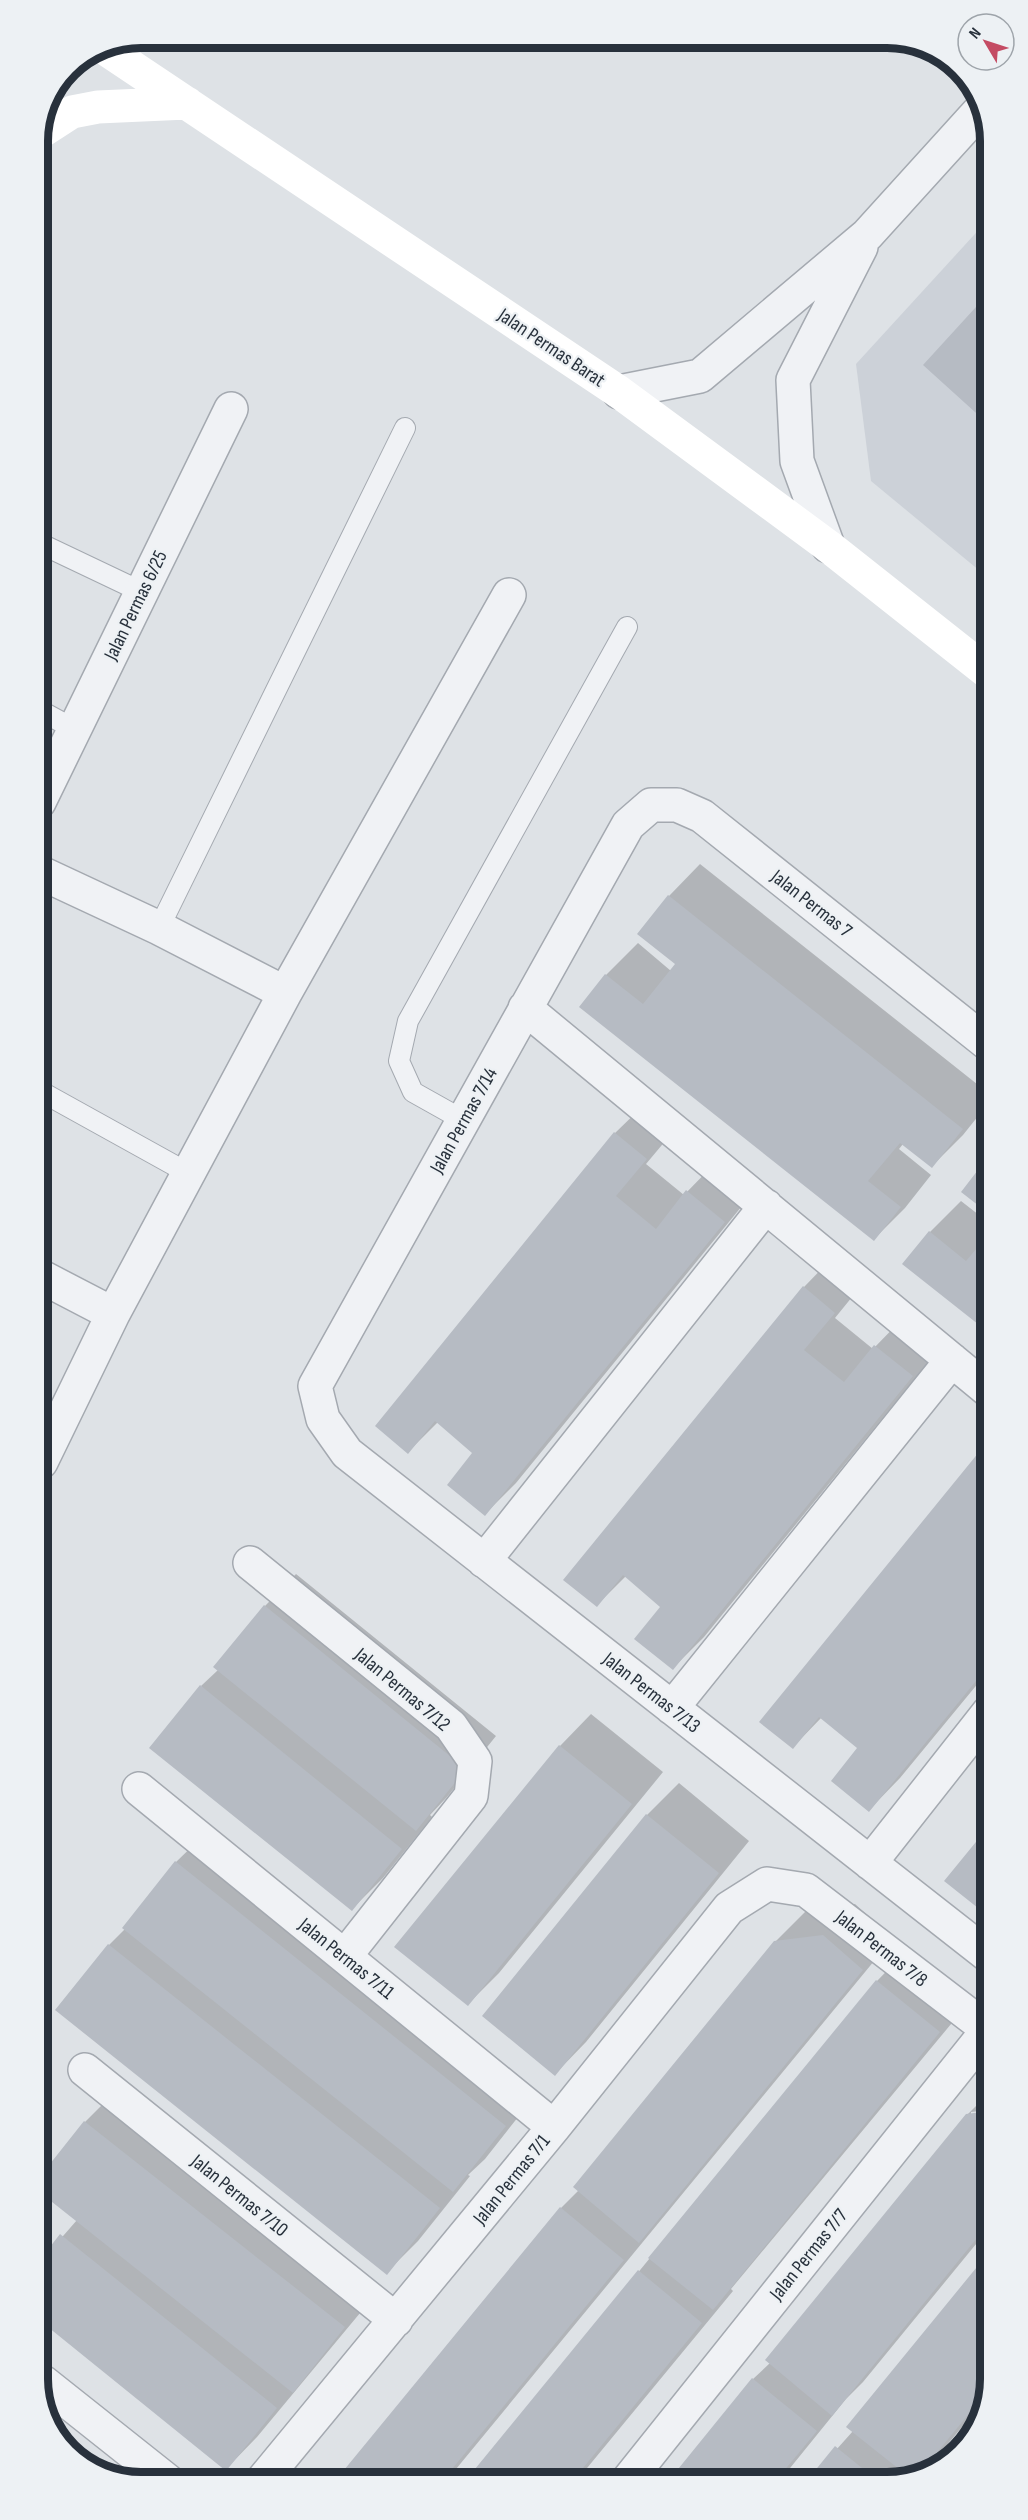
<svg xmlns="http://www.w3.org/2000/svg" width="1028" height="2520" viewBox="0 0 1028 2520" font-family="'Sofia Sans Condensed',sans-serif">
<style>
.built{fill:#ccd1d8}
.shadow{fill:#0003}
.building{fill:#b6bbc3}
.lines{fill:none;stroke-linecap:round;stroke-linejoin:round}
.lane-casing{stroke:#a4a9b0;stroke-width:22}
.street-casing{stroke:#a4a9b0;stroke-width:36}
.lane{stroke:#f0f2f5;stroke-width:20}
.street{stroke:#f0f2f5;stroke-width:33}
.secondary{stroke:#fff;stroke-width:33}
.labels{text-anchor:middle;stroke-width:4.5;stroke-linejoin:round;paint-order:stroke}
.street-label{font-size:20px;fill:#28313c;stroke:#edf1f4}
.rim{fill:none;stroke:#28313c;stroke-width:8}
</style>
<rect width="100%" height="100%" fill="#dee2e6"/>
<!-- built -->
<path class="built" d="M985 223 986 576 871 481 856 364Z"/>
<!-- shadow -->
<path class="shadow" d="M700 864 987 1092V1105L963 1135 932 1166 903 1144 899 1149 931 1175 905 1208 874 1239 581 1007 606 975 638 943 671 971 677 964 669 896Z
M647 1102 677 1127 646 1164 684 1195 718 1160 755 1190 516 1483 485 1514 475 1453 438 1422 408 1452 615 1133Z
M961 1201 988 1222V1330L905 1264 930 1232Z
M835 1255 865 1281 835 1318 873 1349 907 1314 943 1344 704 1637 673 1668 663 1606 626 1576 597 1605 804 1287Z
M988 1443 989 1670 900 1778 869 1810 859 1748 822 1717 793 1747 761 1722Z
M296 1574 496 1736 447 1797 430 1815 432 1817 383 1878 352 1909 201 1686 218 1670 265 1606Z
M591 1714 663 1772 499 1973 468 2004 396 1947 560 1746Z
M679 1783 749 1841 586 2042 555 2074 484 2016 647 1815Z
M989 1828V1895L978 1906 947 1881Z
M208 1831 537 2093 485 2159 468 2175 470 2176 418 2241 386 2273 57 2010 109 1945 125 1929 176 1862Z
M855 1904 893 1938 447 2480 337 2481 561 2208 579 2190 775 1942 807 1910Z
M908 1949 971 2000 731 2289 733 2291 578 2479 468 2480 877 1981Z
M116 2091 375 2295 257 2437 226 2469 43 2321V2259L77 2220 85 2122Z
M990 2092V2110L971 2112V2115L990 2113V2227L863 2382 846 2399 782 2478 672 2479 753 2379 770 2363 967 2115Z
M990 2253V2379L983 2402 920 2477 811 2478 853 2431 848 2427Z"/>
<!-- building -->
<path class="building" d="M986 296V422L923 365Z
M668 895 963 1129 932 1168 900 1143 868 1181 901 1207 874 1241 579 1007 605 974 643 1004 675 964 637 934Z
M614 1132 647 1159 616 1196 656 1229 686 1190 725 1222 485 1516 447 1485 472 1453 435 1421 408 1454 375 1426Z
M988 1157V1213L961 1192Z
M929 1231 966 1261 988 1235V1332L902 1264Z
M803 1286 835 1313 804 1350 844 1382 874 1345 913 1376 673 1670 634 1639 660 1607 623 1575 597 1607 563 1580Z
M988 1441 989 1665 869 1812 831 1781 857 1748 819 1717 793 1749 759 1722Z
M264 1605 466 1769 416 1831 213 1667Z
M200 1685 402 1849 352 1911 149 1748Z
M559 1745 632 1804 468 2006 394 1947Z
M646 1814 719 1873 555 2076 482 2016Z
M989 1826V1894L978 1908 944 1881Z
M175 1861 506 2126 453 2192 122 1928Z
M823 1935 863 1970 639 2243 573 2187 774 1941Z
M108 1944 440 2208 387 2275 55 2010Z
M876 1980 940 2032 713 2310 648 2258Z
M990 2111V2222L832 2416 765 2360 966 2114Z
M84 2121 345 2327 293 2393 42 2194V2174Z
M560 2207 624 2260 443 2480 335 2481Z
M60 2234 277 2408 226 2471 43 2323V2256Z
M990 2251V2379L985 2394 917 2477H909L846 2427Z
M638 2270 702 2323 574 2479 466 2480Z
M752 2378 817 2431 778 2478 670 2479Z
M835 2446 873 2477 809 2478Z"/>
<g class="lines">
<defs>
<path id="lane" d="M39 543 142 592
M39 710 74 729
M159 928 405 428
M40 1091 188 1173
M463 1120 413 1092 399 1061 408 1021 627 627"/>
<path id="street" d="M619 392 700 376 867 235 984 106
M828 546 797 461 793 380 861 247
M39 802 231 409
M39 872 159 928 285 993
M525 1008 988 1390
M987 1043 702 816 677 805H651L628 825 315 1386 323 1419 347 1453 989 1956
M40 1276 113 1314
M41 1462 113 1314 285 993 509 595
M484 1561 766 1206
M250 1563 451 1726 475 1761 471 1796 345 1956
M672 1708 952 1360
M139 1789 554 2127
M870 1863 989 1712
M85 2070 396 2320
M43 2382 169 2482
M629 2479 988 2030
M262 2481 554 2127 729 1908 767 1884 806 1890 990 2031"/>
</defs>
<!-- lane casing -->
<use href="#lane" class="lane-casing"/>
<!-- street casing -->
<use href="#street" class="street-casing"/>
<!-- lane -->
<use href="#lane" class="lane"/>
<!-- street -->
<use href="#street" class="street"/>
<!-- secondary -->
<path class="secondary" d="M101 46 619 392 828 546 986 671
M38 134 72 112 98 107 187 103"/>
</g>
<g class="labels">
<!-- street labels -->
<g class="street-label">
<text transform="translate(552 347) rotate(34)" y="7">Jalan Permas Barat</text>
<text transform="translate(135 605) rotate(-64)" y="7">Jalan Permas 6/25</text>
<text transform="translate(812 903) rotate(38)" y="7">Jalan Permas 7</text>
<text transform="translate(463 1120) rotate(-61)" y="7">Jalan Permas 7/14</text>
<text transform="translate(403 1689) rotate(40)" y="7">Jalan Permas 7/12</text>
<text transform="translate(652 1692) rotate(38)" y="7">Jalan Permas 7/13</text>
<text transform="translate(882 1948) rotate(38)" y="7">Jalan Permas 7/8</text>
<text transform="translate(347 1958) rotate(39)" y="7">Jalan Permas 7/11</text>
<text transform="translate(511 2179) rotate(-51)" y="7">Jalan Permas 7/1</text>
<text transform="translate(240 2195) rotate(39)" y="7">Jalan Permas 7/10</text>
<text transform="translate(808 2254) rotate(-51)" y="7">Jalan Permas 7/7</text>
</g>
</g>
<!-- crop -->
<path d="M0 0H1028V2520H0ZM141 48H887A93 93 0 0 1 980 141V2379A93 93 0 0 1 887 2472H141A93 93 0 0 1 48 2379V141A93 93 0 0 1 141 48Z" fill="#edf1f4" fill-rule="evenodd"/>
<path class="rim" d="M141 48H887A93 93 0 0 1 980 141V2379A93 93 0 0 1 887 2472H141A93 93 0 0 1 48 2379V141A93 93 0 0 1 141 48Z"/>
<!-- north arrow -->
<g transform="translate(986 42) rotate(309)"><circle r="28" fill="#edf1f4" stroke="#9ea4aa" stroke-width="1.5"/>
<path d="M0-4.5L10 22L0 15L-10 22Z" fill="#c44b63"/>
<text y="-9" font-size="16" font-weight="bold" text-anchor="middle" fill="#28313c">N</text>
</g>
</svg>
